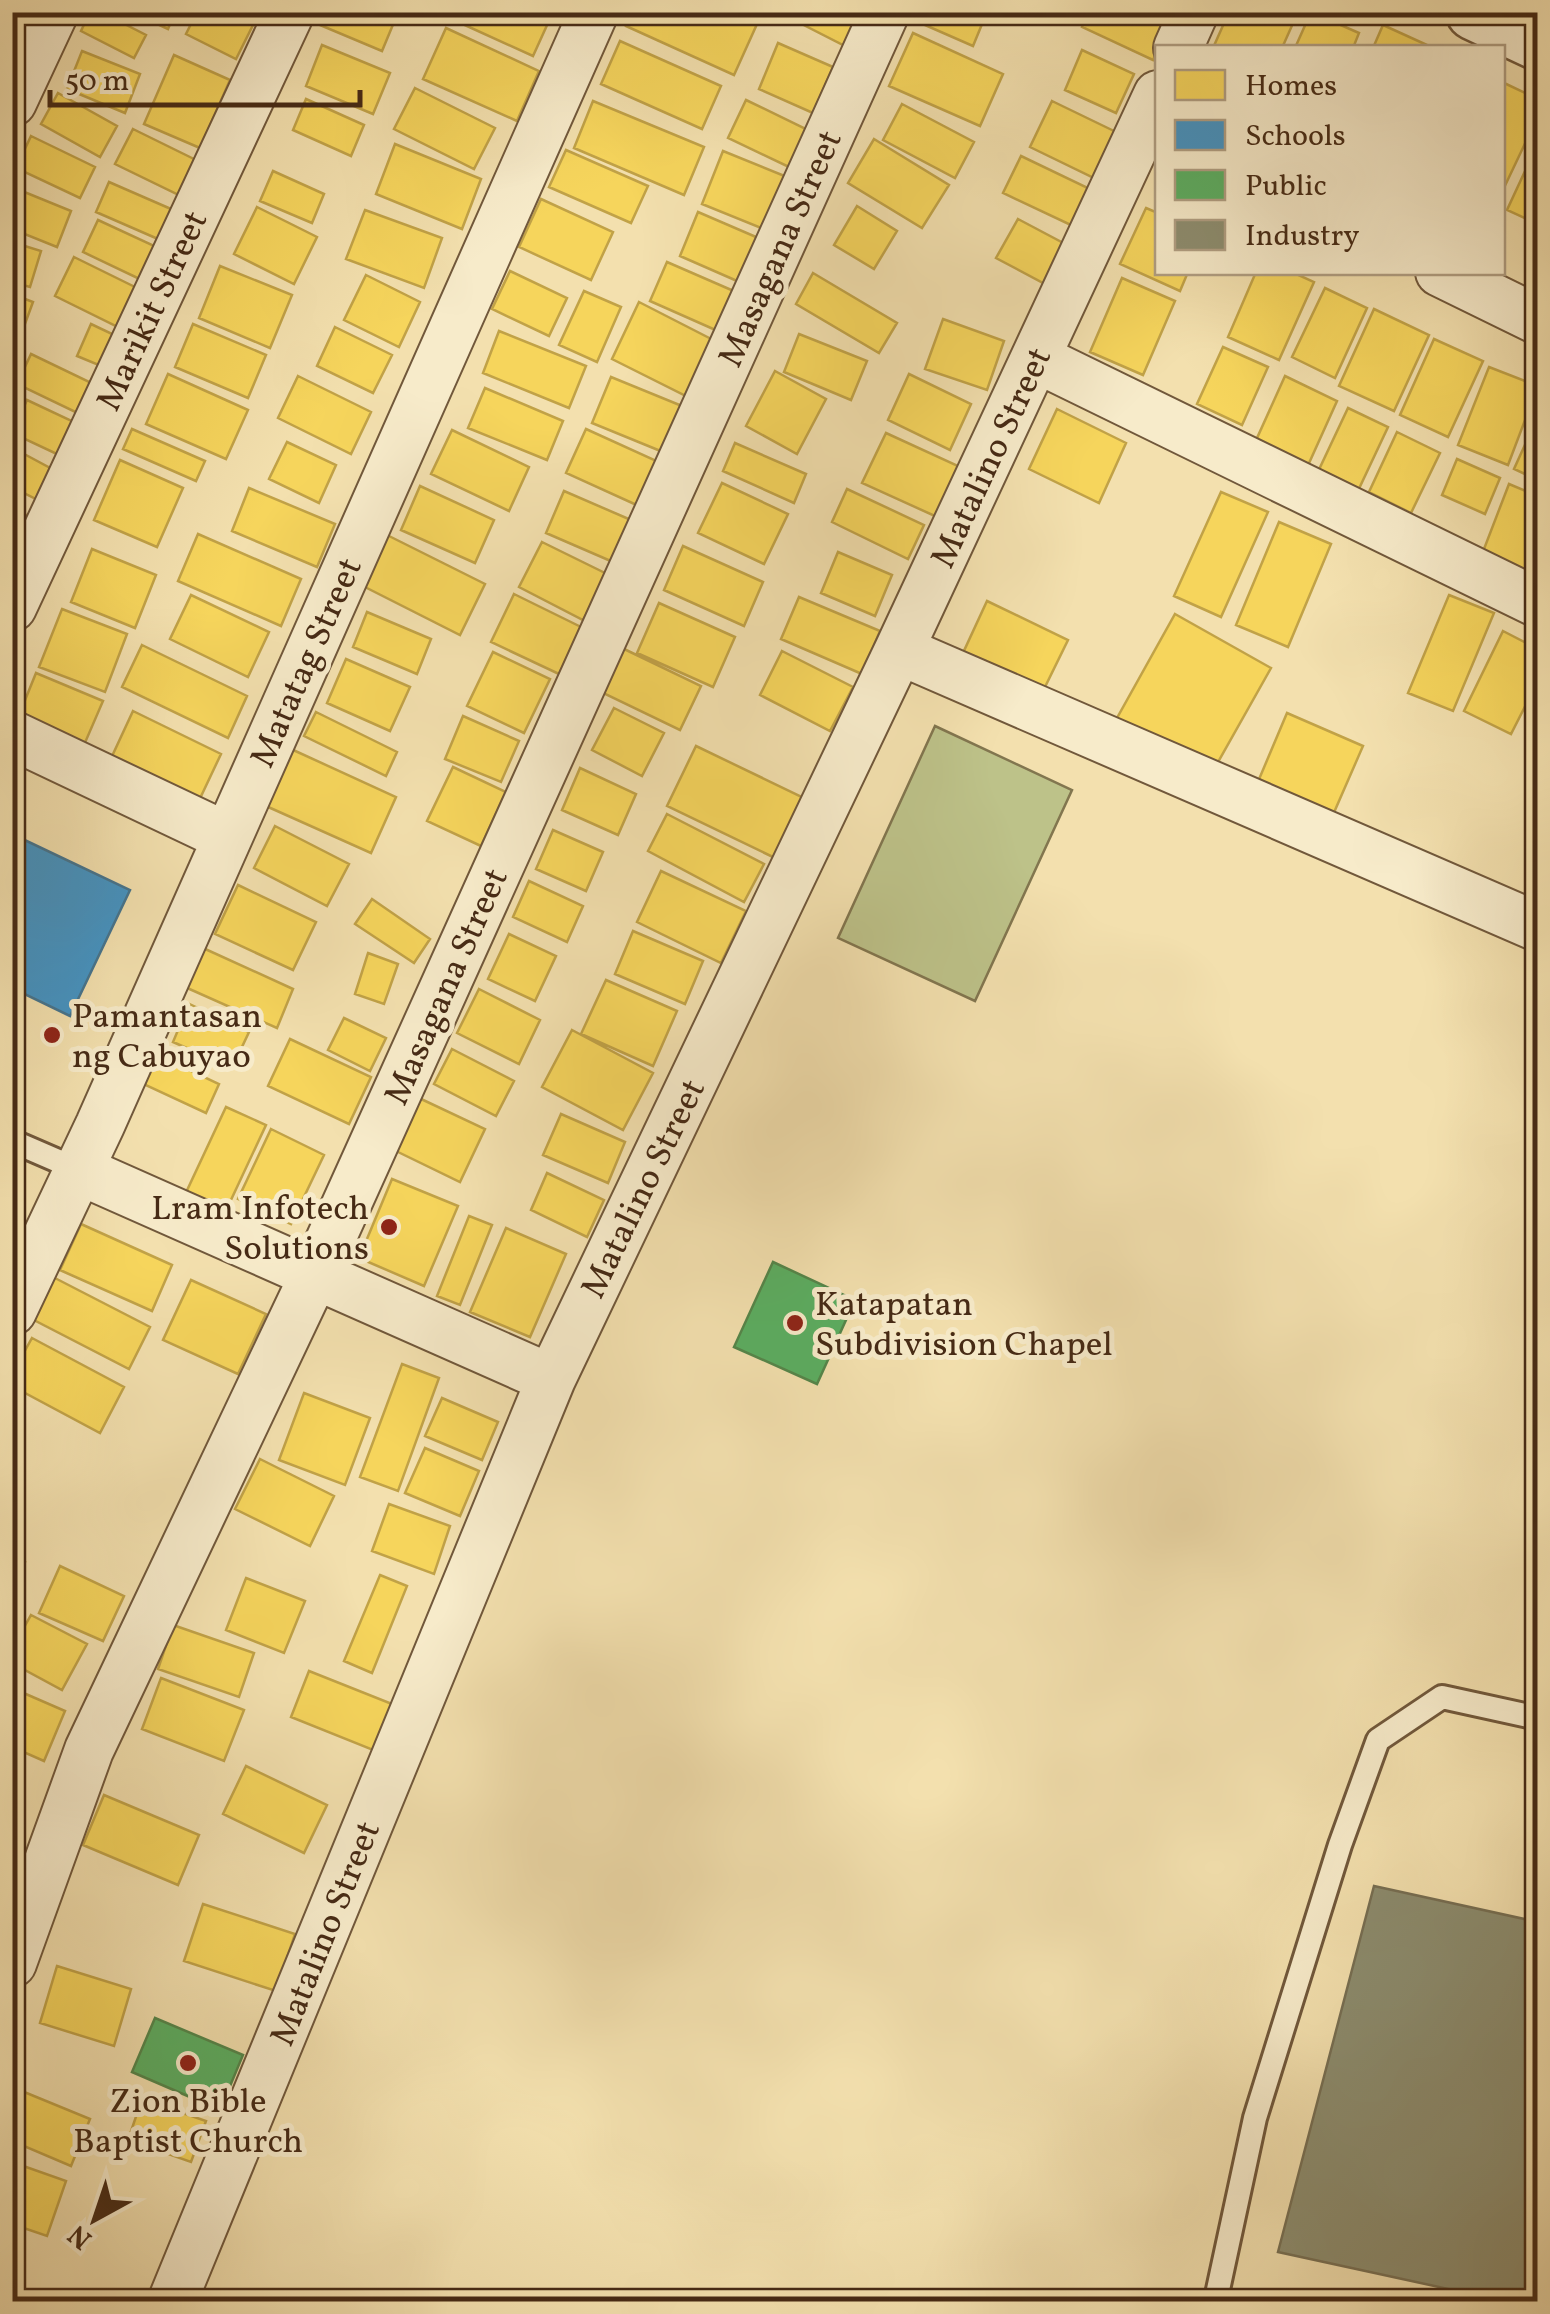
<svg xmlns="http://www.w3.org/2000/svg" width="1550" height="2314" viewBox="0 0 1550 2314" font-family="Vollkorn,serif">
<style>
.green{fill:#bdc289;stroke:#82764f;stroke-width:2.5}
.homes{fill:#f6d55c;stroke:#c1a247;stroke-width:2.5}
.schools{fill:#4393c3;stroke:#44748f;stroke-width:2.5}
.public{fill:#5aae61;stroke:#54864a;stroke-width:2.5}
.industry{fill:#8c8c6e;stroke:#776f53;stroke-width:2.5}
.lines{fill:none;stroke-linecap:round;stroke-linejoin:round}
.service-casing{stroke:#71583b;stroke-width:28}
.minor-casing{stroke:#71583b;stroke-width:52}
.tertiary-casing{stroke:#71583b;stroke-width:60}
.service{stroke:#f7ebca;stroke-width:22}
.minor{stroke:#f7ebca;stroke-width:48}
.tertiary{stroke:#f7ebca;stroke-width:55}
.poi-dot{fill:#8f2418;stroke:#f7ebca;stroke-width:4}
.labels{text-anchor:middle;stroke-width:10;stroke-linejoin:round;paint-order:stroke}
.street-label{font-size:35px;fill:#462a15;stroke:#f7ebca}
.poi-label{font-size:35px;fill:#462a15;stroke:#f7ebca;text-anchor:start}
</style>
<rect width="100%" height="100%" fill="#f3e0ae"/>
<filter id="stains"><feTurbulence type="fractalNoise" baseFrequency=".002" numOctaves="4"/><feColorMatrix values="0 0 0 0 .2 0 0 0 0 .09 0 0 0 0 .02 0 0 0 .5 -.17"/></filter>
<radialGradient id="worn" r=".72"><stop offset=".6" stop-color="#630" stop-opacity="0"/><stop offset="1" stop-color="#630" stop-opacity=".3"/></radialGradient>
<!-- green -->
<path class="green" d="M935 726 1072 790 975 1001 838 938Z"/>
<!-- homes -->
<path class="homes" d="M90 12H101L146 35 134 58 81 31Z
M131 12H175L168 29Z
M197 12H232L254 23 236 59 186 34Z
M325 12H392L397 15 382 51 320 25Z
M460 12H553L533 56 456 21Z
M632 12H732L757 24 734 75 626 26Z
M793 12H861L845 46 790 18Z
M930 12H987L973 46 925 25Z
M1089 12H1175L1153 60 1082 27Z
M1229 12H1298L1282 48H1213Z
M1311 12 1359 33 1353 48H1295Z
M1383 25 1427 45 1426 48H1373Z
M446 28 539 71 517 121 423 79Z
M913 33 1003 74 980 126 889 86Z
M620 41 721 86 702 129 601 84Z
M778 43 833 67 813 113 759 89Z
M322 45 390 73 373 114 306 86Z
M1082 50 1134 74 1116 113 1065 90Z
M82 51 140 74 125 113 67 89Z
M174 55 230 80 200 148 144 124Z
M1502 82 1538 99V116L1502 192Z
M415 88 495 128 474 169 394 129Z
M58 93 117 126 100 157 41 124Z
M306 99 364 125 351 156 293 130Z
M746 100 806 129 789 167 728 138Z
M593 101 704 147 684 195 574 148Z
M1052 101 1116 132 1094 178 1030 147Z
M902 104 974 142 955 178 883 140Z
M133 129 200 162 183 197 115 164Z
M31 136 95 167 80 198 16 168Z
M874 139 949 185 922 228 848 183Z
M1538 143V224L1507 210Z
M395 144 481 179 462 229 376 194Z
M566 150 648 186 631 223 549 187Z
M723 151 787 177 766 230 702 204Z
M1021 156 1090 189 1073 226 1003 193Z
M273 171 324 194 312 223 260 201Z
M109 182 171 209 158 239 96 212Z
M17 189 71 211 57 247 12 229V199Z
M541 199 613 232 591 280 519 247Z
M857 206 897 231 874 269 834 245Z
M257 207 317 237 294 284 234 254Z
M1146 208 1158 213V272H1188L1180 291 1120 264Z
M365 210 442 238 424 288 346 259Z
M698 212 763 240 744 284 680 256Z
M1018 219 1067 245 1045 284 996 258Z
M98 220 163 250 148 283 83 252Z
M12 242 41 251 30 287 12 282Z
M74 257 139 289 120 328 55 296Z
M667 262 736 292 720 332 650 301Z
M220 266 292 295 270 348 199 318Z
M510 271 567 298 549 336 492 309Z
M1256 272H1292L1314 282 1279 360 1228 337Z
M813 273 897 323 879 353 796 304Z
M366 275 420 302 399 347 344 320Z
M1122 278 1175 301 1143 375 1090 352Z
M1325 288 1367 308 1335 378 1292 357Z
M584 291 621 307 597 362 559 345Z
M12 294 33 302 14 354H12Z
M639 302 719 343 692 399 612 359Z
M1374 309 1429 335 1394 411 1339 386Z
M943 319 1004 341 987 390 925 369Z
M91 324 127 341 113 371 77 356Z
M193 324 266 355 248 398 175 367Z
M335 327 392 355 373 393 317 366Z
M499 331 586 366 569 408 483 373Z
M799 334 867 361 851 400 784 372Z
M1434 339 1483 361 1448 437 1400 415Z
M1223 347 1268 367 1242 425 1197 404Z
M31 354 104 389 90 419 17 384Z
M1489 367 1538 386 1508 465 1458 445Z
M775 371 826 399 797 454 746 426Z
M168 374 248 410 226 459 146 424Z
M909 374 971 404 950 450 888 420Z
M298 376 371 412 351 454 278 418Z
M1285 376 1337 401 1305 472 1253 447Z
M611 377 682 406 663 452 592 423Z
M485 388 563 421 547 460 468 428Z
M27 400 74 422 59 455 12 433Z
M1348 408 1388 427 1356 495 1316 476Z
M1057 409 1126 443 1099 503 1029 469Z
M1538 416V480L1514 469Z
M132 429 205 461 196 481 123 449Z
M586 429 661 463 641 507 566 473Z
M452 430 529 467 509 511 431 474Z
M1397 432 1440 453 1411 513 1369 492Z
M886 433 969 471 946 521 862 483Z
M287 442 336 465 319 503 269 479Z
M735 443 806 474 794 503 723 471Z
M13 448 52 469 36 499 12 487Z
M1457 459 1500 478 1485 514 1442 495Z
M120 460 183 488 157 547 94 520Z
M722 483 788 514 764 564 698 533Z
M1509 484 1538 496V543L1523 579 1479 562Z
M420 486 494 520 475 563 401 530Z
M249 488 335 524 317 567 232 531Z
M847 489 924 525 908 559 832 522Z
M564 491 631 520 613 562 546 533Z
M1221 492 1268 512 1221 617 1174 596Z
M12 509 31 517 12 557Z
M1279 522 1331 544 1288 647 1236 625Z
M198 534 301 579 281 626 178 581Z
M385 534 485 584 460 635 361 585Z
M542 542 607 574 583 620 519 587Z
M683 546 763 582 744 626 664 590Z
M92 549 156 575 135 628 71 602Z
M838 552 892 575 875 616 821 593Z
M514 594 581 627 559 674 491 642Z
M191 595 269 632 248 677 170 639Z
M1449 595 1494 613 1453 711 1408 693Z
M799 597 880 631 862 674 781 639Z
M987 601 1068 640 1043 691 963 653Z
M659 603 735 637 713 687 637 653Z
M62 609 127 634 105 692 39 667Z
M367 612 431 639 417 674 353 647Z
M1175 614 1271 668 1213 771 1117 718Z
M1503 631 1538 649V681L1511 734 1464 711Z
M142 645 247 696 228 738 122 687Z
M622 648 701 686 680 730 601 692Z
M782 651 853 687 830 731 760 695Z
M493 652 550 679 524 733 467 706Z
M346 659 410 687 390 731 327 703Z
M36 673 103 701 81 752 15 725Z
M1538 704V738L1526 733Z
M614 708 664 733 642 776 592 750Z
M133 711 221 754 195 809 107 767Z
M316 712 397 752 386 776 304 736Z
M1287 713 1363 746 1332 817 1257 784Z
M463 716 519 741 501 782 445 759Z
M696 746 804 798 775 858 667 806Z
M291 749 396 797 371 853 266 806Z
M453 767 506 792 481 846 427 821Z
M580 768 636 794 618 835 562 810Z
M667 814 764 864 744 902 648 851Z
M275 826 349 864 327 906 254 868Z
M553 830 603 852 586 891 536 869Z
M661 871 746 911 721 963 637 922Z
M529 881 583 906 567 942 513 917Z
M238 885 316 922 293 970 215 934Z
M372 899 430 939 414 963 355 924Z
M633 931 703 961 685 1004 615 974Z
M509 934 556 956 535 1001 488 979Z
M203 948 293 989 277 1028 185 987Z
M368 953 398 964 384 1004 355 994Z
M606 980 677 1011 653 1066 581 1034Z
M479 989 540 1020 519 1064 457 1033Z
M189 1004 249 1032 232 1068 173 1042Z
M344 1018 386 1038 370 1071 328 1050Z
M572 1030 653 1073 623 1130 542 1087Z
M290 1039 371 1077 349 1124 268 1086Z
M452 1049 514 1081 496 1116 434 1084Z
M153 1053 219 1084 206 1113 139 1082Z
M419 1098 485 1129 460 1182 394 1150Z
M226 1107 266 1125 223 1217 183 1199Z
M561 1114 625 1142 608 1183 543 1155Z
M271 1129 324 1155 291 1224 238 1199Z
M547 1173 604 1200 587 1237 531 1210Z
M392 1179 458 1206 424 1286 359 1258Z
M469 1216 492 1225 460 1305 437 1296Z
M81 1224 172 1265 152 1311 60 1270Z
M506 1228 566 1254 530 1337 470 1312Z
M51 1276 150 1327 129 1369 30 1318Z
M191 1280 266 1314 238 1374 163 1340Z
M32 1338 124 1387 100 1433 12 1386V1374Z
M402 1364 439 1378 398 1491 360 1477Z
M304 1393 370 1418 345 1485 279 1460Z
M442 1398 498 1422 482 1460 425 1436Z
M425 1448 479 1471 460 1516 405 1493Z
M260 1459 334 1496 310 1546 235 1509Z
M389 1504 450 1526 434 1574 372 1551Z
M12 1556 25 1562 12 1589Z
M60 1566 124 1596 103 1641 39 1613Z
M380 1575 407 1586 372 1673 344 1661Z
M246 1578 305 1601 284 1653 226 1630Z
M31 1615 87 1644 62 1690 12 1663V1649Z
M173 1625 254 1653 239 1697 158 1669Z
M309 1671 392 1704 373 1750 291 1717Z
M161 1678 244 1710 224 1761 142 1729Z
M12 1688 65 1711 44 1761 12 1747Z
M246 1766 327 1805 304 1853 223 1814Z
M104 1795 199 1835 178 1885 83 1845Z
M203 1904 295 1934 276 1991 184 1961Z
M57 1966 131 1989 114 2046 40 2023Z
M12 2087 90 2119 71 2166 12 2141Z
M142 2099 206 2121 191 2162 128 2140Z
M12 2162 66 2181 47 2236 12 2224Z"/>
<!-- schools -->
<path class="schools" d="M12 834 130 890 70 1016 12 988Z"/>
<!-- public -->
<path class="public" d="M773 1262 855 1300 817 1384 734 1347Z
M155 2018 243 2055 220 2110 132 2072Z"/>
<!-- industry -->
<path class="industry" d="M1374 1886 1538 1922V2302H1508L1278 2252Z"/>
<g class="lines">
<defs>
<path id="service" d="M12 1141 79 1170
M1226 2302 1216 2299 1255 2118 1340 1845 1378 1740 1442 1697 1538 1718"/>
<path id="minor" d="M1178 48 1194 12
M12 102 54 12
M1440 272 1538 320
M1036 358 1538 603
M12 607 290 12
M899 650 1538 927
M12 735 227 837
M79 1170 551 1379
M12 1311 100 1125 594 12
M12 1963 89 1750 315 1274 885 12
M172 2302 551 1379 899 650 1158 95"/>
<path id="tertiary" d="M1474 12 1538 42"/>
</defs>
<!-- service casing -->
<use href="#service" class="service-casing"/>
<!-- minor casing -->
<use href="#minor" class="minor-casing"/>
<!-- tertiary casing -->
<use href="#tertiary" class="tertiary-casing"/>
<!-- service -->
<use href="#service" class="service"/>
<!-- minor -->
<use href="#minor" class="minor"/>
<!-- tertiary -->
<use href="#tertiary" class="tertiary"/>
</g>
<!-- markers -->
<g class="poi-dot">
<circle cx="52" cy="1035" r="10"/>
<circle cx="389" cy="1227" r="10"/>
<circle cx="795" cy="1323" r="10"/>
<circle cx="188" cy="2063" r="10"/>
</g>
<g class="labels">
<!-- street labels -->
<g class="street-label">
<text transform="translate(779 248) rotate(-66)" y="12">Masagana Street</text>
<text transform="translate(151 310) rotate(-65)" y="12">Marikit Street</text>
<text transform="translate(990 457) rotate(-65)" y="12">Matalino Street</text>
<text transform="translate(305 662) rotate(-66)" y="12">Matatag Street</text>
<text transform="translate(445 986) rotate(-66)" y="12">Masagana Street</text>
<text transform="translate(642 1188) rotate(-64)" y="12">Matalino Street</text>
<text transform="translate(324 1933) rotate(-68)" y="12">Matalino Street</text>
</g>
<!-- poi labels -->
<g class="poi-label">
<text x="72" y="1027">Pamantasan<tspan x="72" dy="40">ng Cabuyao</tspan></text>
<text x="369" y="1219" text-anchor="end">Lram Infotech<tspan x="369" dy="40">Solutions</tspan></text>
<text x="815" y="1315">Katapatan<tspan x="815" dy="40">Subdivision Chapel</tspan></text>
<text x="188" y="2112" text-anchor="middle">Zion Bible<tspan x="188" dy="40">Baptist Church</tspan></text>
</g>
</g>
<!-- margin -->
<rect width="1550" height="2314" fill="none" stroke="#f3e0ae" stroke-width="50"/>
<rect x="15" y="15" width="1520" height="2284" fill="none" stroke="#462a15" stroke-width="5"/>
<rect x="25" y="25" width="1500" height="2264" fill="none" stroke="#462a15" stroke-width="2.5"/>
<!-- legend -->
<rect x="1155" y="45" width="350" height="230" fill="#f7ebca" stroke="#b09e82" stroke-width="2.5"/>
<rect x="1175" y="70" width="50" height="30" fill="#f6d55c" stroke="#b09e82" stroke-width="2.5"/>
<text x="1245" y="95" font-size="30" fill="#462a15">Homes</text>
<rect x="1175" y="120" width="50" height="30" fill="#4393c3" stroke="#b09e82" stroke-width="2.5"/>
<text x="1245" y="145" font-size="30" fill="#462a15">Schools</text>
<rect x="1175" y="170" width="50" height="30" fill="#5aae61" stroke="#b09e82" stroke-width="2.5"/>
<text x="1245" y="195" font-size="30" fill="#462a15">Public</text>
<rect x="1175" y="220" width="50" height="30" fill="#8c8c6e" stroke="#b09e82" stroke-width="2.5"/>
<text x="1245" y="245" font-size="30" fill="#462a15">Industry</text>
<!-- north arrow -->
<g transform="translate(95 2219) rotate(220)" stroke="#f7ebca" stroke-width="8" paint-order="stroke">
<path d="M0-8L18 38L0 25L-18 38Z" fill="#462a15"/>
<text y="-15" font-size="28" font-weight="bold" text-anchor="middle" fill="#462a15">N</text>
</g>
<!-- scale -->
<path d="M50 90v15h310v-15" fill="none" stroke="#462a15" stroke-width="5"/>
<text x="65" y="90" font-size="30" fill="#462a15" stroke="#f7ebca" stroke-width="8" paint-order="stroke">50 m</text>
<rect width="100%" height="100%" filter="url(#stains)"/>
<rect width="100%" height="100%" fill="url(#worn)"/>
</svg>
